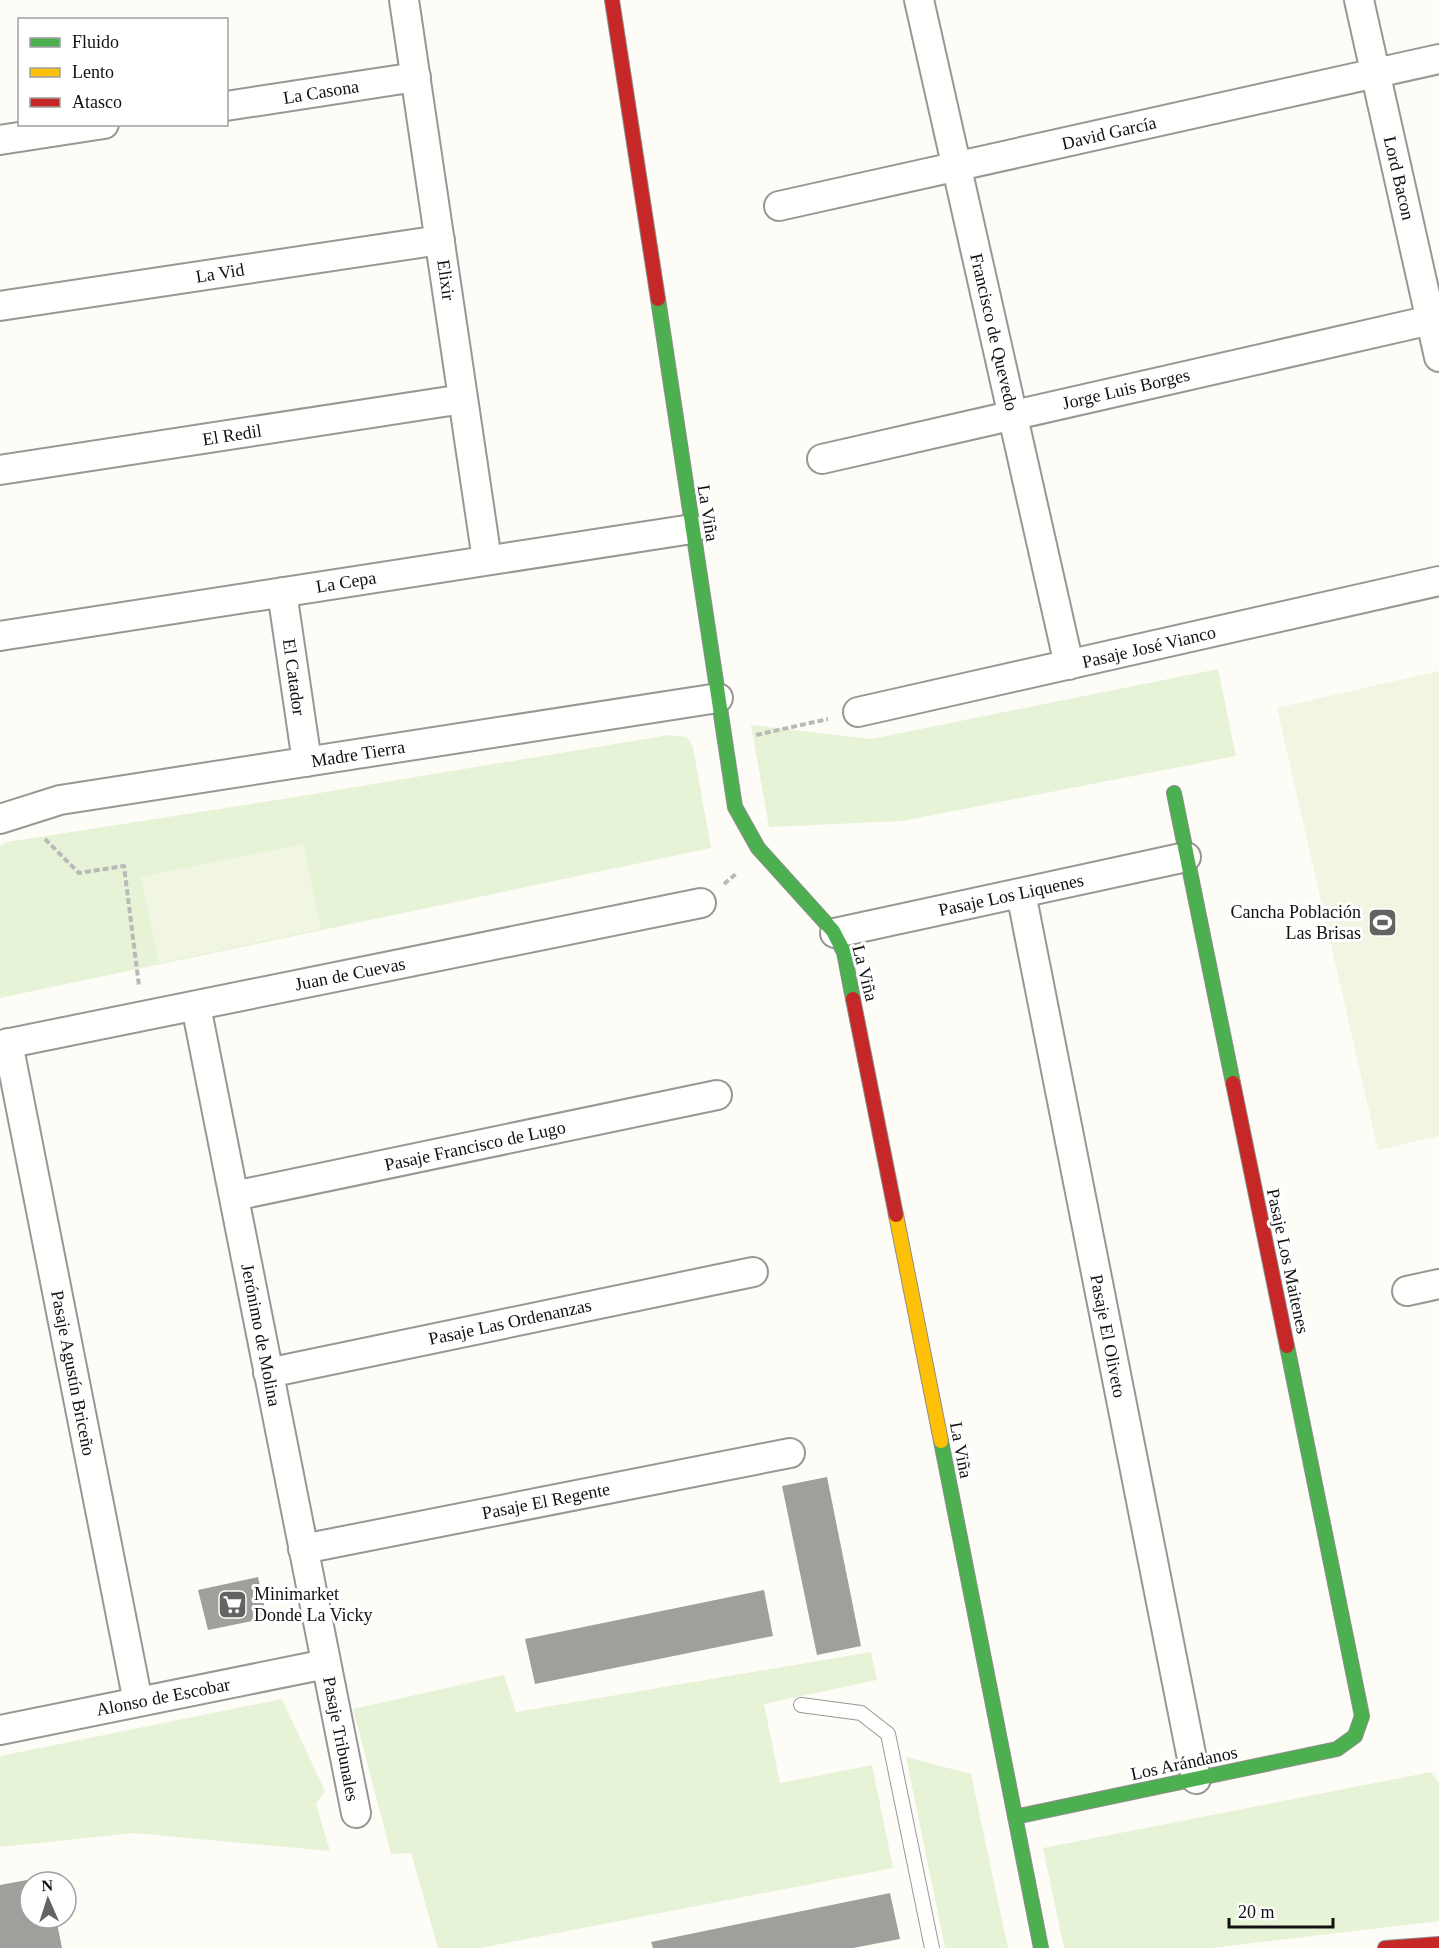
<svg xmlns="http://www.w3.org/2000/svg" width="1439" height="1948" viewBox="0 0 1439 1948" font-family="'Times New Roman',serif">
<style>
.green{fill:#e7f3d7}
.pitch{fill:#f0f6e1}
.building{fill:#a19f9c}
.lines{fill:none;stroke-linecap:round;stroke-linejoin:round}
.lane-casing{stroke:#979795;stroke-width:16}
.street-casing{stroke:#979795;stroke-width:32}
.fast-casing{stroke:#8e8d8b;stroke-width:16}
.slow-casing{stroke:#8e8d8b;stroke-width:16}
.jam-casing{stroke:#8e8d8b;stroke-width:16}
.path{stroke:#b9b9b8;stroke-width:4;stroke-dasharray:6 3;stroke-linecap:butt}
.lane{stroke:#fffffe;stroke-width:14}
.street{stroke:#fffffe;stroke-width:28}
.fast{stroke:#4caf50;stroke-width:14}
.slow{stroke:#ffc107;stroke-width:14}
.jam{stroke:#c62828;stroke-width:14}
.labels{text-anchor:middle;stroke-width:6;stroke-linejoin:round;paint-order:stroke}
.street-label{font-size:18px;fill:#111;stroke:#fff}
.poi-label{font-size:18px;fill:#111;stroke:#fff;text-anchor:end}
</style>
<rect width="100%" height="100%" fill="#fdfcf7"/>
<!-- green -->
<path class="green" d="M1218 669 1236 756 902 821 769 827 751 725 871 739Z
M669 735 687 737 693 747 711 848 0 998V846L7 842 283 799Z
M871 1652 877 1680 764 1704 780 1783 872 1765 893 1868 480 1948H438L411 1853 391 1854 353 1709 504 1675 516 1712Z
M282 1699 325 1791 316 1804 330 1851 134 1833 0 1847V1756Z
M906 1757 971 1774 1008 1948H945Z
M1431 1772 1439 1783V1921L1211 1948H1064L1043 1848Z"/>
<!-- pitch -->
<path class="pitch" d="M1439 671V1136L1378 1150 1277 708Z
M303 844 321 929 159 963 141 877Z"/>
<!-- building -->
<path class="building" d="M827 1477 861 1646 817 1655 782 1486Z
M258 1577 267 1618 208 1630 198 1590Z
M764 1590 773 1636 535 1684 525 1639Z
M48 1876 49 1882H30V1918H56L62 1948H0V1885Z
M890 1893 900 1939 853 1948H653L651 1942Z"/>
<g class="lines">
<defs>
<path id="lane" d="M801 1705 861 1713 888 1734 932 1948"/>
<path id="street" d="M404 0 487 560
M919 0 1069 665
M1359 0 1439 357
M226 106 416 77
M0 140 104 124
M779 206 1439 59
M0 306 440 240
M822 459 1431 320
M0 470 463 399
M282 592 307 762
M0 636 692 529
M858 712 1439 581
M0 819 60 800 718 698
M1021 893 1196 1779
M835 933 1186 857
M196 1006 356 1813
M8 1043 138 1702
M0 1045 701 903
M234 1196 717 1095
M1407 1291 1439 1284
M268 1373 753 1272
M303 1549 790 1453
M0 1730 326 1664"/>
<path id="fast" d="M658 299 735 807 758 848 833 931 844 952 853 999
M1174 793 1233 1083
M941 1441 1041 1948
M1015 1817 1337 1749 1355 1736 1362 1716 1287 1346"/>
<path id="slow" d="M896 1215 941 1441"/>
<path id="jam" d="M612 0 658 299
M853 999 896 1215
M1233 1083 1287 1346
M1385 1948 1439 1944"/>
</defs>
<!-- lane casing -->
<use href="#lane" class="lane-casing"/>
<!-- street casing -->
<use href="#street" class="street-casing"/>
<!-- fast casing -->
<use href="#fast" class="fast-casing"/>
<!-- slow casing -->
<use href="#slow" class="slow-casing"/>
<!-- jam casing -->
<use href="#jam" class="jam-casing"/>
<!-- path -->
<path class="path" d="M756 735 828 719
M45 839 79 873 124 866 139 986
M724 884 737 873"/>
<!-- lane -->
<use href="#lane" class="lane"/>
<!-- street -->
<use href="#street" class="street"/>
<!-- fast -->
<use href="#fast" class="fast"/>
<!-- slow -->
<use href="#slow" class="slow"/>
<!-- jam -->
<use href="#jam" class="jam"/>
</g>
<!-- icons -->
<defs>
<symbol id="stadium-square" viewBox="-11 -11 22 22"><rect x="-9" y="-9" width="18" height="18" rx="4" fill="#646362" stroke="#fff"/><path d="M0-5a6.5 5 0 1 0 0 10a6.5 5 0 1 0 0-10ZM-3.5-1.8h7v3.6h-7Z" fill="#fff"/></symbol>
<symbol id="supermarket-square" viewBox="-11 -11 22 22"><rect x="-9" y="-9" width="18" height="18" rx="4" fill="#646362" stroke="#fff"/><path d="M-6-5.5h2.5l.6 2H6L4.5 2H-2.5L-4.4-4H-6ZM-1.5 3.2a1.3 1.3 0 1 0 .1 0ZM3 3.2a1.3 1.3 0 1 0 .1 0Z" fill="#fff"/></symbol>
</defs>
<g fill-rule="evenodd">
<use href="#stadium-square" x="1366" y="906" width="33" height="33"/>
<use href="#supermarket-square" x="216" y="1588" width="33" height="33"/>
</g>
<g class="labels">
<!-- street labels -->
<g class="street-label">
<text transform="translate(321 92) rotate(-9)" y="6">La Casona</text>
<text transform="translate(1109 133) rotate(-13)" y="6">David García</text>
<text transform="translate(1399 178) rotate(77)" y="6">Lord Bacon</text>
<text transform="translate(220 273) rotate(-9)" y="6">La Vid</text>
<text transform="translate(446 280) rotate(82)" y="6">Elixir</text>
<text transform="translate(994 332) rotate(77)" y="6">Francisco de Quevedo</text>
<text transform="translate(1126 389) rotate(-13)" y="6">Jorge Luis Borges</text>
<text transform="translate(232 435) rotate(-9)" y="6">El Redil</text>
<text transform="translate(708 513) rotate(81)" y="6">La Viña</text>
<text transform="translate(346 582) rotate(-9)" y="6">La Cepa</text>
<text transform="translate(1149 647) rotate(-13)" y="6">Pasaje José Vianco</text>
<text transform="translate(294 677) rotate(82)" y="6">El Catador</text>
<text transform="translate(358 754) rotate(-9)" y="6">Madre Tierra</text>
<text transform="translate(1011 895) rotate(-12)" y="6">Pasaje Los Liquenes</text>
<text transform="translate(865 973) rotate(76)" y="6">La Viña</text>
<text transform="translate(350 974) rotate(-11)" y="6">Juan de Cuevas</text>
<text transform="translate(475 1146) rotate(-12)" y="6">Pasaje Francisco de Lugo</text>
<text transform="translate(1288 1261) rotate(78)" y="6">Pasaje Los Maitenes</text>
<text transform="translate(510 1322) rotate(-12)" y="6">Pasaje Las Ordenanzas</text>
<text transform="translate(261 1335) rotate(79)" y="6">Jerónimo de Molina</text>
<text transform="translate(1108 1336) rotate(79)" y="6">Pasaje El Oliveto</text>
<text transform="translate(73 1373) rotate(79)" y="6">Pasaje Agustín Briceño</text>
<text transform="translate(961 1450) rotate(79)" y="6">La Viña</text>
<text transform="translate(546 1501) rotate(-11)" y="6">Pasaje El Regente</text>
<text transform="translate(163 1697) rotate(-11)" y="6">Alonso de Escobar</text>
<text transform="translate(341 1739) rotate(79)" y="6">Pasaje Tribunales</text>
<text transform="translate(1184 1763) rotate(-12)" y="6">Los Arándanos</text>
</g>
<!-- poi labels -->
<g class="poi-label">
<text x="1361" y="918">Cancha Población<tspan x="1361" dy="21">Las Brisas</tspan></text>
<text x="254" y="1600" text-anchor="start">Minimarket<tspan x="254" dy="21">Donde La Vicky</tspan></text>
</g>
</g>
<!-- legend -->
<rect x="18" y="18" width="210" height="108" fill="#ffffff" stroke="#a0a0a0" stroke-width="1.5"/>
<rect x="30" y="38" width="30" height="9" fill="#4caf50" stroke="#a0a0a0" stroke-width="1.5"/>
<text x="72" y="48" font-size="18" fill="#111111">Fluido</text>
<rect x="30" y="68" width="30" height="9" fill="#ffc107" stroke="#a0a0a0" stroke-width="1.5"/>
<text x="72" y="78" font-size="18" fill="#111111">Lento</text>
<rect x="30" y="98" width="30" height="9" fill="#c62828" stroke="#a0a0a0" stroke-width="1.5"/>
<text x="72" y="108" font-size="18" fill="#111111">Atasco</text>
<!-- north arrow -->
<g transform="translate(48 1900) rotate(357)"><circle r="28" fill="#ffffff" stroke="#a0a0a0" stroke-width="1.5"/>
<path d="M0-4.5L10 22L0 15L-10 22Z" fill="#646362"/>
<text y="-9" font-size="16" font-weight="bold" text-anchor="middle" fill="#111111">N</text>
</g>
<!-- scale -->
<path d="M1229 1918v9h104v-9" fill="none" stroke="#111111" stroke-width="3"/>
<text x="1238" y="1918" font-size="18" fill="#111111" stroke="#ffffff" stroke-width="4.5" paint-order="stroke">20 m</text>
</svg>
